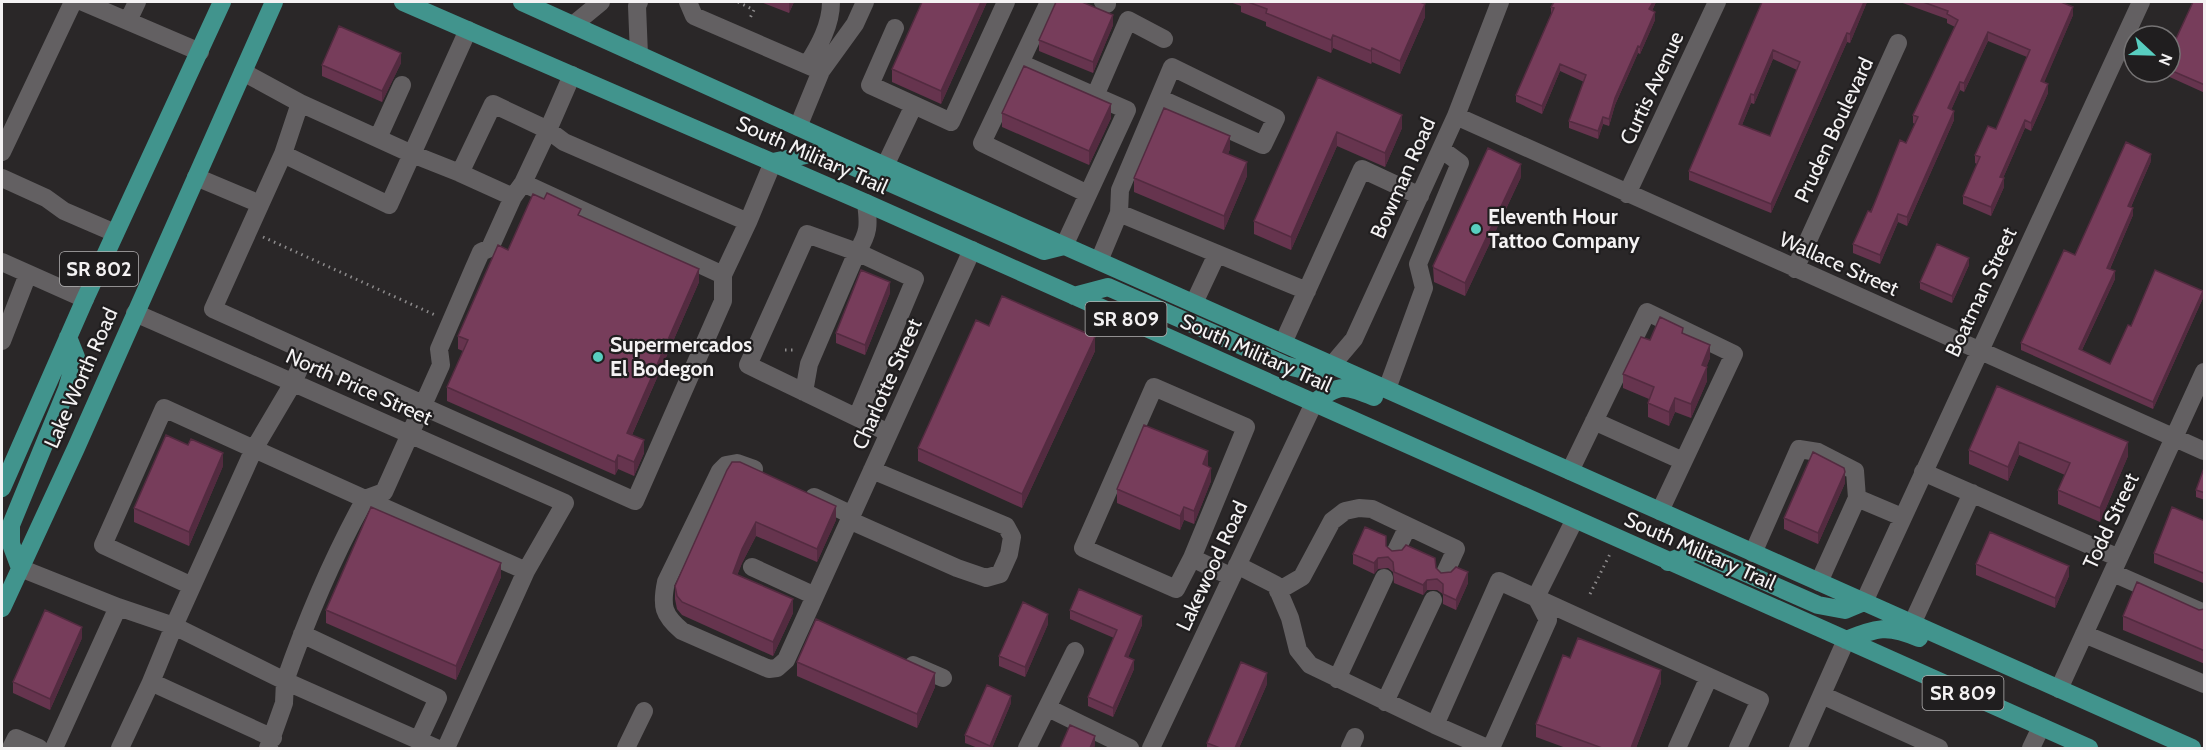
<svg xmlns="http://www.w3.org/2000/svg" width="2206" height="750" viewBox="0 0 2206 750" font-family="Cabin,sans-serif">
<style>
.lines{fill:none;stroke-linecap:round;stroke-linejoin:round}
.path{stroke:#8d8b8c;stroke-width:3;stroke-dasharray:1.5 4.5;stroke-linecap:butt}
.minor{stroke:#636062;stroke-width:18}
.major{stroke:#41948d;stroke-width:18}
.wall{fill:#66344e;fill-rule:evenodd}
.shaded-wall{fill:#532b40}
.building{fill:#773d5b;stroke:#532b40;stroke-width:1.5;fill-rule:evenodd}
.poi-dot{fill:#58cec0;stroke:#201e1f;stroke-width:2}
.labels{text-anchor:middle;stroke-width:4.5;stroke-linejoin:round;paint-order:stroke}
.shield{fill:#201e1f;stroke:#b4b2b3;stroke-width:1.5}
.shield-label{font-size:20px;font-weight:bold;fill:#f4f2f3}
.street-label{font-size:21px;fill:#f4f2f3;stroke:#201e1f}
.poi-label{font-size:21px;font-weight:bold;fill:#f4f2f3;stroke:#201e1f;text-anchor:start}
</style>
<rect width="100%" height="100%" fill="#2a2728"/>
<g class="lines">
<!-- path -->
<path class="path" d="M738 2 754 10 749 20
M263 237 435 315
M785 350H796
M1590 594 1610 554"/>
<!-- minor -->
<path class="minor" d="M83 2 200 52
M639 2 637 6 639 55
M688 2 694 16 821 71
M1049 2 982 143 1088 194
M1103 2 1107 4
M128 21 137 2
M573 25 601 2
M895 28 870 85 914 105
M1020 63 1095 96
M807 65C819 46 831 25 831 2
M243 72 300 103
M300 103 412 154 389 205 283 154Z
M1456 116 2204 451
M798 127 821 71 855 24 865 2
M378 138 402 85
M2 152 73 2
M283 154 213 309 425 405
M885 166 914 105 951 122 1006 2
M460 173 412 154 468 30
M196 177 260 204
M2 178 46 198 64 211 115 233
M1627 194 1717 2
M513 197 460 173 493 104 548 130 564 142 748 222 723 275 523 183
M1119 213 1120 190 1172 67 1276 118 1263 145 1159 98
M748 222 773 162
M1064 246 1127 110 1095 96 1128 20 1164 39
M1099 261 1119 213 1307 291
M2 262 85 299
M1795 269 1898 43
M1194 303 1217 254
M135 313 158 323C294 383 430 443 565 503L526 571 365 499 384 492 441 365 439 349 473 270 481 252 490 248 513 197 523 183 548 130 572 75
M2 341 28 274
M1283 343 1362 169 1420 196
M306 353 293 383 254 449 365 499C333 557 307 618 285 681L436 748
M1332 365 1354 339 1456 116 1500 2
M1387 389 1424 288 1418 264 1460 163 1441 149
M804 392 809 364 857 252C869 233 869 225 866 203
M424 407 635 501 723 301V275
M857 417 915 279 857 252 807 234 748 365C795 388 842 410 889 433
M1594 421 1683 461
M754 469 737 463 726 465 720 471 666 582C661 606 663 615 682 631L769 669 777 668 786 660 815 596
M1570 471 1647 312 1734 354 1660 511
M1923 472 2119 558
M814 497 852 515
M849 520 957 568 986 578 1000 574 1009 554 1012 537 1006 526 872 470
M1396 551 1408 526
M1753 553 1799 449 1818 452 1855 471 1857 498
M1192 558 1176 589 1083 548 1154 387 1246 427 1192 558 1232 577
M1237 565 1276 585 1290 618 1298 650 1310 665 1435 725
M752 567 815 596 972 250
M20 568 118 607
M2113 573 2204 613
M1819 582 1857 498 1902 517
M1278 591 1302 577 1332 521 1345 511 1359 508 1372 509 1456 549 1445 573
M1536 597 1575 519
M1864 602 2141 2
M1912 624 1972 493
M302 634 438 698 418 741
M2084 634 2204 684
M913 665 943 678
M1337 679 1384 578
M151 682 174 626 285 681 284 703 268 748
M2059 689 2204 372
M1822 695 1939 748
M1385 702 1433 600
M1048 708 1130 748
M11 748 16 738 39 748
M54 748 118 607 174 626 254 449 164 408 103 545 192 586
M120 748 151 682 273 738
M446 748 526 571
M626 748 644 711
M1027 748 1075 651
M1151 748 1314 403
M1350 748 1355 737
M1487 748 1435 725 1499 581 1760 700 1738 748
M1491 748 1548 620 1536 597
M1677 748 1709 677
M1798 748 1846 640
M2031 748 2041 727"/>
<!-- major -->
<path class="major" d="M403 2 866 203 2089 748
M522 2 856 153 2192 748
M773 162 820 152 1044 251 1064 246
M1074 296 1108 287 1285 365C1304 371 1313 373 1332 365
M1314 403C1339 383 1346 385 1374 397
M2 488 85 299 222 2
M1668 562 1696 551 1818 605 1845 610 1864 602
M20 568 11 544V525L67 389 76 357 68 337
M2 608 76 448 274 2
M1846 640C1877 628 1887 624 1919 638"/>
</g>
<!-- wall -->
<path class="wall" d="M761 2H794L789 13Z
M922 2H987L941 104 892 82V69Z
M1230 2H1420L1425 17 1400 74 1372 62 1371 64 1333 48 1331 53 1266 26V22L1241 12V6Z
M1554 2H1656L1652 11 1655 20 1640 54 1638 53 1615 105 1609 126 1603 124 1598 139 1569 128V121L1584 82 1560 71 1542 114 1516 102V95L1551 14V7Z
M1762 2H1867L1850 43 1847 42 1771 213 1689 180V171ZM1773 59 1797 70 1770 136 1742 125 1751 103 1754 104Z
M1900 2H2061L2073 15 2044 82 2048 93 2031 131 2025 128 2003 178 2004 187 1991 216 1963 204V196L1977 164 1975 163V155L1996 129 2027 57 1988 41 1964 92 1960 90 1951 110 1954 120 1907 226 1898 222 1880 264 1853 253V244L1906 143 1915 124 1913 123V115L1955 27 1947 23V19Z
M2205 2V93L2163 74V72H2170V52Z
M1113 25 1093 73 1039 51V40Z
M401 63 382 102 322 76V65Z
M1318 77 1402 128 1385 167 1337 146 1291 250 1254 234V221Z
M1002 113 1111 118 1089 165 1002 127Z
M1230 149 1228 154 1247 176 1224 230 1134 192V178Z
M2151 161 2131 207 2133 215 2110 269 2115 279 2082 350 2110 364 2131 326 2203 298 2153 409 2021 350V343L2075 255Z
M1521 177 1465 296 1434 282 1433 266Z
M581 217 699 282 632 435 644 453 634 476 618 469 615 475 447 401V387L463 351 458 349V336Z
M1969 265 1952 303 1920 289V282Z
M890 293 865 355 836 343V333Z
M989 326 1095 351 1022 508 918 461V448Z
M1683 333 1710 358 1706 367 1707 381 1691 418 1675 412 1669 426 1648 417V403L1649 399 1623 388V374L1650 340Z
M1997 386 2128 456 2100 522 2058 504V490L2065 475 2019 455 2008 481 1969 464V450Z
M732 462 836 520 817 562 756 536 742 563 737 575 793 613 773 656 682 615 677 609 675 599V586Z
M1208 465 1211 481 1194 524 1184 520 1180 530 1117 503V489Z
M223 466 189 546 134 522V508Z
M2204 468 2205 500 2196 497V490Z
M1845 483 1818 544 1784 529V518Z
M2205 521V580L2203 583 2154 563V553Z
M1386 546 1392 551 1436 568 1441 573 1468 583 1456 610 1443 604V594L1437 590H1427L1423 595 1394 583 1393 572 1388 568 1378 569 1374 574 1353 564V554Z
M1976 564 2069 576 2055 608 1976 575Z
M501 577 456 680 326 623V610Z
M2205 609V664L2123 630V616Z
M1070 610 1142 625 1128 657 1134 669 1113 717 1088 706V697L1114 638 1070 619Z
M1048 624 1025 677 999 666V656Z
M82 638 50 710 13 693V682Z
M1570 658 1661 683 1636 748H1566L1536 737V724Z
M797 662 935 687 917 728 797 676Z
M1267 684 1239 748H1207V743Z
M1011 703 992 748H978L965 743V735Z"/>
<!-- shaded-wall -->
<path class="shaded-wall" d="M789 2H794L789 13Z
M981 2H987L941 104V91Z
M1653 2H1656L1649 17V9Z
M1864 2H1867L1850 43V34Z
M1425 4V17L1400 74V61Z
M2073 7V15L2041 90V81Z
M1655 12V20L1640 54V47Z
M1113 15V25L1093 73V62Z
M1988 32V41L1964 92V83Z
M1847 33V42L1771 213V204Z
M1333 35V48L1331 53V40Z
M1638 46V53L1615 105 1609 126V119L1615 98Z
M1372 48V62L1371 64V51Z
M1773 50V59L1754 104V95Z
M401 53V63L382 102V91Z
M1560 64V71L1542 114V106Z
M1960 82V90L1948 117V108Z
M2048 84V93L2031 131V123Z
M1751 94V103L1739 132V124Z
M1111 104V118L1089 165V151Z
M1954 111V120L1907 226V217Z
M1402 115V128L1385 167V153Z
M1603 117V124L1598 139V131Z
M2025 120V128L2000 185V177Z
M1337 132V146L1291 250V237Z
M1230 136V149L1223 166V152Z
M2151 154V161L2128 213V206Z
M1247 162V176L1224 230V216Z
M1521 164V177L1465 296V283Z
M2004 178V187L1991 216V207Z
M2133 208V215L2107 275V268Z
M1898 214V222L1880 264V255Z
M1969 258V265L1952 303V296Z
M699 269V282L627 446V433Z
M2115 271V279L2079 356V349Z
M890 282V293L865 355V345Z
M2203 291V298L2153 409V402Z
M1095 337V351L1022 508V494Z
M1710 345V358L1702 379V365Z
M1707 367V381L1691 418V404Z
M1675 398V412L1669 426V412Z
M644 440V453L634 476V462Z
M2019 442V455L2008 481V467Z
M2128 442V456L2100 522V508Z
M1208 451V465L1203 477V464Z
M223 453V466L189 546V532Z
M618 455V469L615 475V462Z
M1211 468V481L1194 524V511Z
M1845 472V483L1818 544V533Z
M836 506V520L817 562V549Z
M1184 507V520L1180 530V516Z
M756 522V536L742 563 733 586V573L742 549Z
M1378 558V569L1374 574V563Z
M501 563V577L456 680V666Z
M2069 566V576L2055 608V598Z
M2205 569V580L2203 583V573Z
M1468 572V583L1456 610V600Z
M1427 580V590L1423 595V585Z
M793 599V613L773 656V642Z
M1048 614V624L1025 677V667Z
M1142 616V625L1125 665V656Z
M82 627V638L50 710V699Z
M1134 660V669L1113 717V708Z
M1661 670V683L1636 748H1631Z
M935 673V687L917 728V714Z
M1267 673V684L1239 748H1235Z
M1011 696V703L992 748H990V746Z
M1095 736V746L1094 748H1090Z"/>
<!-- building -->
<path class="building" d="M922 2H981L941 91 892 69Z
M1056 2H1082L1113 15 1093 62 1039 40Z
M1248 2H1420L1425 4 1400 61 1372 48 1371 51 1333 35 1331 40 1266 13 1267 9Z
M1554 2H1653L1649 9 1655 12 1640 47 1638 46 1615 98 1609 119 1603 117 1598 131 1569 121 1586 75 1560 64 1542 106 1516 95 1554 8 1551 7Z
M1762 2H1864L1850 34 1847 33 1771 204 1689 171ZM1773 50 1800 62 1770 136 1739 124 1751 94 1754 95Z
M1923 2H2061L2073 7 2041 81 2048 84 2031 123 2025 120 2000 177 2004 178 1991 207 1963 196 1980 157 1975 155 1988 126 1996 129 2030 50 1988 32 1964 83 1960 82 1948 108 1954 111 1907 217 1898 214 1880 255 1853 244 1868 211 1871 212 1900 140 1906 143 1918 117 1913 115 1958 20 1947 14 1948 11Z
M2193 2H2205V85L2170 70V52Z
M339 26 401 53 382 91 322 65Z
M1024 66 1111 104 1089 151 1002 113Z
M1318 77 1402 115 1385 153 1337 132 1291 237 1254 221Z
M1164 108 1230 136 1223 152 1247 162 1224 216 1134 178Z
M2126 142 2151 154 2128 206 2133 208 2107 268 2115 271 2079 349 2110 364 2128 325 2131 326 2155 270 2203 291 2153 402 2021 343 2064 250 2075 255Z
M1488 148 1521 164 1465 283 1434 268 1433 266Z
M547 193 581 209 578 215 699 269 627 433 644 440 634 462 618 455 615 462 447 387 468 340 458 336 498 245 508 250 533 194 544 199Z
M1937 244 1969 258 1952 296 1920 282Z
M861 270 890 282 865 345 836 333Z
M1002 296 1095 337 1022 494 918 448 976 320 989 326Z
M1660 317 1683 328 1682 333 1710 345 1702 365 1707 367 1691 404 1675 398 1669 412 1648 403 1654 387 1623 374 1641 337 1650 340Z
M1997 386 2128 442 2100 508 2058 490 2070 463 2019 442 2008 467 1969 450Z
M1144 425 1208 451 1203 464 1211 468 1194 511 1184 507 1180 516 1117 489Z
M166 435 188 445 191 439 223 453 189 532 134 508Z
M1813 452 1844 468 1845 472 1818 533 1784 518Z
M732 462H740L836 506 817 549 756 522 742 549 733 573 793 599 773 642 682 602 677 596 675 586 727 470Z
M2204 468H2205V493L2196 490Z
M371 507 501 563 456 666 326 610Z
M2172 507 2205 521V569L2203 573 2154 553Z
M1365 527 1386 536V546L1392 551 1402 550 1406 545 1435 558 1436 568 1441 573 1451 572 1456 567 1468 572 1456 600 1443 594V584L1437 579 1427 580 1423 585 1394 572 1393 562 1388 557 1378 558 1374 563 1353 554Z
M1990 532 2069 566 2055 598 1976 564Z
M2137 582 2199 610 2205 609V651L2123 616Z
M1079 589 1142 616 1125 656 1134 660 1113 708 1088 697 1117 630 1070 610Z
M1023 602 1048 614 1025 667 999 656Z
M45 610 82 627 50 699 13 682Z
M816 619 935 673 917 714 797 662Z
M1578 638 1661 670 1631 748H1602L1536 724 1563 655 1570 658Z
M1241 662 1267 673 1235 748H1220L1207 743Z
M987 685 1011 696 990 746 965 735Z
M1070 725 1095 736 1090 748H1060Z"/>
<!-- markers -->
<g class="poi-dot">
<circle cx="1476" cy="229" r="6"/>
<circle cx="598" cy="357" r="6"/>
</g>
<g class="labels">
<!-- shield labels -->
<g class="shield">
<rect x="60" y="252" width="78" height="34" rx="4.5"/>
<rect x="1085.5" y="302" width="81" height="34" rx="4.5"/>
<rect x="1922.5" y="676" width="81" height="34" rx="4.5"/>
</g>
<g class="shield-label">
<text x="99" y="276">SR 802</text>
<text x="1126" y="326">SR 809</text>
<text x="1963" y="700">SR 809</text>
</g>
<!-- street labels -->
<g class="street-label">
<text transform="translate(1652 88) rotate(-65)" y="7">Curtis Avenue</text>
<text transform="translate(1834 130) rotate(-65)" y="7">Pruden Boulevard</text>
<text transform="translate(812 155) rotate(24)" y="7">South Military Trail</text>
<text transform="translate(1403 178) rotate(-66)" y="7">Bowman Road</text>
<text transform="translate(1839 264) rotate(24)" y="7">Wallace Street</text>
<text transform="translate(1981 292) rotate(-65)" y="7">Boatman Street</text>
<text transform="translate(1256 353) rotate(24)" y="7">South Military Trail</text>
<text transform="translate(81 378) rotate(-66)" y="7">Lake Worth Road</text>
<text transform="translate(887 384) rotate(-66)" y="7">Charlotte Street</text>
<text transform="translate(359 387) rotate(24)" y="7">North Price Street</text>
<text transform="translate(2111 521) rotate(-65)" y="7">Todd Street</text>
<text transform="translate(1700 551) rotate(24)" y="7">South Military Trail</text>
<text transform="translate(1212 566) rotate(-65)" y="7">Lakewood Road</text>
</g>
<!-- poi labels -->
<g class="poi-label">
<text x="1488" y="224">Eleventh Hour<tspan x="1488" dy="24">Tattoo Company</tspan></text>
<text x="610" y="352">Supermercados<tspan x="610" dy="24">El Bodegon</tspan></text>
</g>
</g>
<!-- border -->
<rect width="2206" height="750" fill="none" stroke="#f4f2f3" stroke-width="6"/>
<!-- north arrow -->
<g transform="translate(2152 54) rotate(112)"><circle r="28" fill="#201e1f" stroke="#757374" stroke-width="1.5"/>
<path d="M0-4.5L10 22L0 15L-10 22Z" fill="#58cec0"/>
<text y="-9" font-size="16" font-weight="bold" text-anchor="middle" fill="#f4f2f3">N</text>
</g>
</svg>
